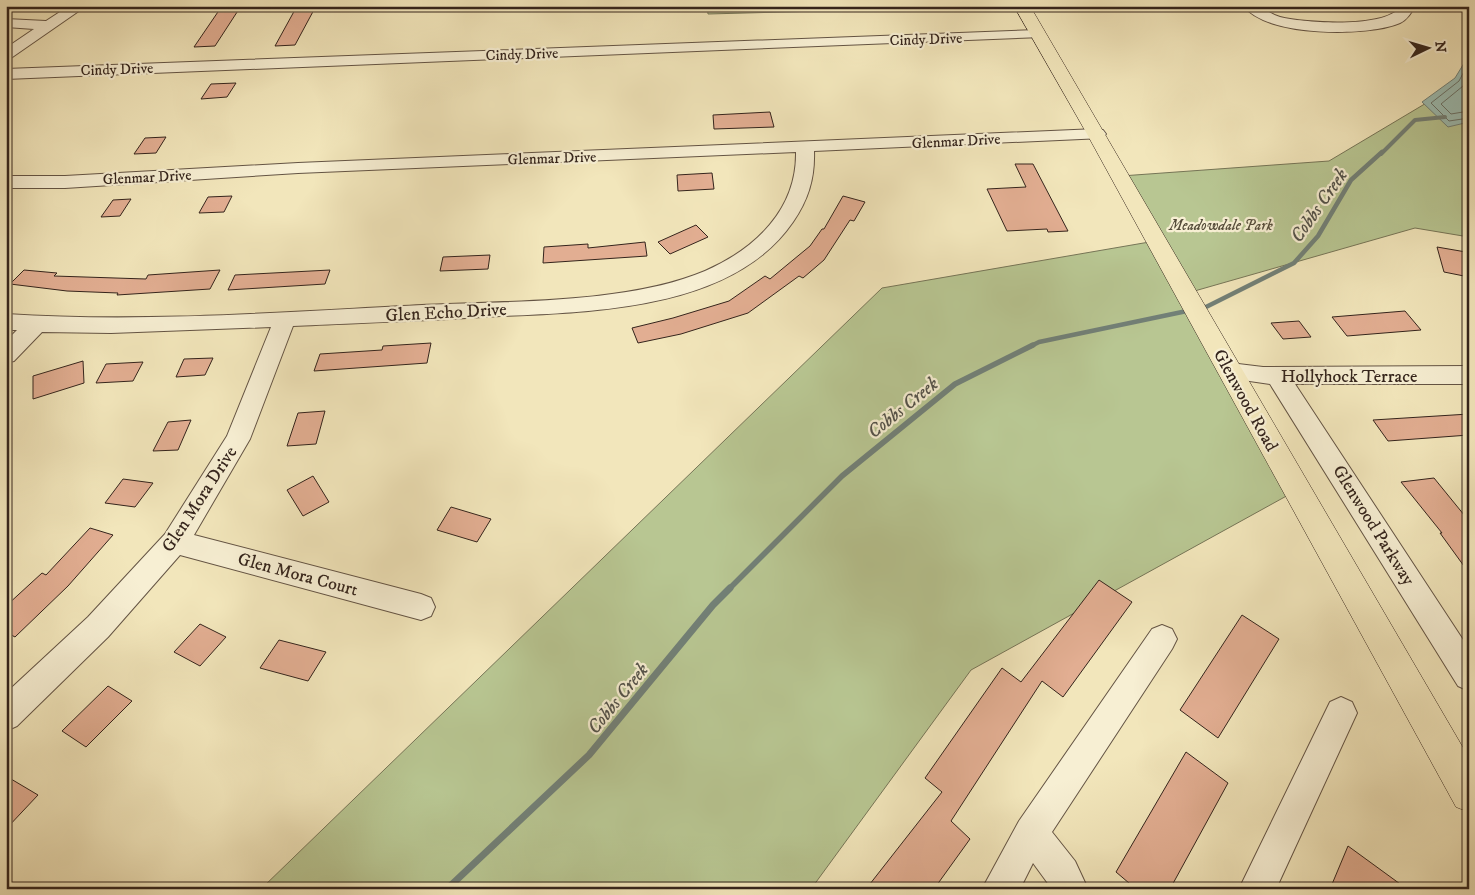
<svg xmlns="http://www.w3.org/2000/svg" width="1475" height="895" viewBox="0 0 1475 895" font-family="'IM FELL DW Pica',serif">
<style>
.green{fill:#b8c692;stroke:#767557}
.water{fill:#9cbeb4;stroke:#728077}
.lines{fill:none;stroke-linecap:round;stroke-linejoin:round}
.shore{stroke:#687168;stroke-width:1}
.stream-far3{stroke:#728077;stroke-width:4}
.stream-far2{stroke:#728077;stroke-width:4.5}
.stream-far1{stroke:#728077;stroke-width:5.5}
.stream{stroke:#728077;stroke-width:7}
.building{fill:#e2ae92;stroke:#34241c}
.minor-casing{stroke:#645444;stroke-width:2}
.major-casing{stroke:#34241c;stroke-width:1}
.minor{fill:#f7efd3;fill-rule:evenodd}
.major{fill:#f2e6bb;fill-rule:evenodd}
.labels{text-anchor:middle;stroke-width:4.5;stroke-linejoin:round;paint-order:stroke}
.far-street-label{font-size:15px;fill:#34241c;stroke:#f7efd3}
.far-park-label{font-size:15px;font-style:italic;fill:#554c3a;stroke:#f7efd3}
.street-label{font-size:18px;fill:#34241c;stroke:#f7efd3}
.water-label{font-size:19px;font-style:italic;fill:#53524a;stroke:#f7efd3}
</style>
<rect width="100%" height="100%" fill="#f2e6bb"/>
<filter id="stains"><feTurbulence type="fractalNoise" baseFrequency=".004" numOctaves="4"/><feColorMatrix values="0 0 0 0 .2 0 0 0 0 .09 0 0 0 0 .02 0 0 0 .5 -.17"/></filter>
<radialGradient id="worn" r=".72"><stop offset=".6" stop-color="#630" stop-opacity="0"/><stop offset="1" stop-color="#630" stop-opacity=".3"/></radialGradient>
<!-- green -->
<path class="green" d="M707 6H1006L708 14Z
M1428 102 1469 103V237L1415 228 1191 292 1301 488 971 670 811 889H261L882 288 1161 240 1121 176 1329 161Z"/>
<!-- water -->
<path class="water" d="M1469 55V122L1448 127 1422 102 1455 78Z"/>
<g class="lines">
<!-- shore -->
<path class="shore" d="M1469 62 1459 81 1431 103 1449 121 1469 118
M1469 76 1463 86 1441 104 1451 114 1469 111"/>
<!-- stream-far3 -->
<path class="stream-far3" d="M1381 154 1415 120 1445 117"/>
<!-- stream-far2 -->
<path class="stream-far2" d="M1031 346 1039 342 1206 307 1294 263 1318 236 1351 180 1382 152"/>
<!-- stream-far1 -->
<path class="stream-far1" d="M729 589 842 476 955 384 1033 345"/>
<!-- stream -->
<path class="stream" d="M447 889 589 755 713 605 730 588"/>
</g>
<!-- building -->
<path class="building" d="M222 6H241L215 46 194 47Z
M297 6H316L295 45 275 46Z
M236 83 227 97 201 99 211 84Z
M770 112 774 127 714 129 713 115Z
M166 137 156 153 134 154 145 138Z
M1015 164H1033L1068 231 1048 232 1047 229 1007 231 987 189 1026 187Z
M712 173 714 189 678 191 677 175Z
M232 196 224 212 199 213 208 197Z
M843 196 865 202 854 221 850 220 824 260 803 278 799 276 748 313 681 334 638 343 632 328 673 318 729 301 765 276 770 279 810 246 822 229H824Z
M131 199 120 216 101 217 113 200Z
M696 225 708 237 670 254 658 242Z
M645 242 647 256 543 263 544 247 588 244V248Z
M1437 247 1466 252 1469 277 1444 272Z
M490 255 488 269 440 271 443 257Z
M24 270 57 273 54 276 146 279 148 275 220 270 210 289 117 295 118 293 67 291 10 284Z
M330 270 325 284 228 290 235 275Z
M1405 311 1421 330 1347 336 1332 317Z
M1299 321 1311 337 1283 339 1271 323Z
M431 343 427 363 314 371 320 354 382 350 383 346Z
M213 358 205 375 176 377 184 359Z
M83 361 84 383 33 399V376Z
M143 362 133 381 96 383 106 364Z
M325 411 316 444 287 446 298 413Z
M1469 414V435L1388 441 1373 420Z
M191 420 178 450 153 451 168 422Z
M313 476 329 502 303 516 287 490Z
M1434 478 1469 521V573L1440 533H1442L1401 482Z
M123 479 153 483 135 507 105 503Z
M451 507 491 519 477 542 437 530Z
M90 528 113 535 68 586 15 637 6 632V606L42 573 46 575Z
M1099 580 1132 602 1063 697 1042 681 951 821 970 839 934 889H866L942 792 925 778 1002 668 1021 682Z
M1242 615 1279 639 1218 738 1180 710Z
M200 624 226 637 200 666 174 652Z
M279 640 326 652 308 681 260 668Z
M108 686 132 701 86 747 62 731Z
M1186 752 1228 783 1170 889H1136L1116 872Z
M6 776 38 795 6 829Z
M1348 846 1407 889H1330Z"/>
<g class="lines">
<defs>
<path id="minor" d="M69 6H86L11 58 6 60V48L34 29 6 27V19L46 21Z
M1244 6C1248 6 1256 5 1260 7 1267 10 1272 15 1280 17 1304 23 1387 29 1401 6H1415C1411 13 1407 20 1400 23 1368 37 1266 37 1244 6Z
M1037 30 1044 34 1042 37 6 79V69Z
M1097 129 1103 130 1106 134 1103 138 814 151C815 179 808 200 793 222 730 314 581 312 482 317 419 321 356 323 293 326L250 439 194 535 421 594 431 598 435 607 431 616 421 620 180 555 108 637 17 726 6 731V693L88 617 165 534 227 436 271 327 111 333 42 332 14 361 6 363V341L17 330H6V314C144 323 284 312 422 305 507 301 627 304 705 271 755 249 797 210 796 152L298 173 65 188H6V176H65L298 163Z
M1230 363 1263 367 1469 366V384H1295L1469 649V691L1458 686 1270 384 1222 377 1218 371 1222 365Z
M1162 625 1172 629 1177 639 1172 649 1052 832 1075 861 1088 889H1052L1033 863 1020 889H982L1019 821 1152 629Z
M1341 697 1352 702 1357 713 1276 889H1239L1330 702Z"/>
<path id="major" d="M1014 6H1030L1469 758V812L1456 807 1087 134Z"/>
</defs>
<!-- minor casing -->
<use href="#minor" class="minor-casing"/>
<!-- major casing -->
<use href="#major" class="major-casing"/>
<!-- minor -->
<use href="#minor" class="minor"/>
<!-- major -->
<use href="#major" class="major"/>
</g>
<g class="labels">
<!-- far-street labels -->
<g class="far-street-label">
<text transform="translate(926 39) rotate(-2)" y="5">Cindy Drive</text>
<text transform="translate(522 54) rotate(-2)" y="5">Cindy Drive</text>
<text transform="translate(117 69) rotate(-2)" y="5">Cindy Drive</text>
<text transform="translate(956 141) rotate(-3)" y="5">Glenmar Drive</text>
<text transform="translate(552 158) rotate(-2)" y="5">Glenmar Drive</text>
<text transform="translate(147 177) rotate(-3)" y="5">Glenmar Drive</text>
</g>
<!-- far-park labels -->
<g class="far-park-label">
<text x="1221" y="230">Meadowdale Park</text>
</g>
<!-- street labels -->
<g class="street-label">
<text transform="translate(446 312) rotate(-3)" y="6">Glen Echo Drive</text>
<text x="1349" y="382">Hollyhock Terrace</text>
<text transform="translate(1246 400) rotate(61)" y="6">Glenwood Road</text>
<text transform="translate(199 499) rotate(-57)" y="6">Glen Mora Drive</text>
<text transform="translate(1374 525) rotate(58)" y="6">Glenwood Parkway</text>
<text transform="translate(298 574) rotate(15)" y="6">Glen Mora Court</text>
</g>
<!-- water labels -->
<g class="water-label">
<text transform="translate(1318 205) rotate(-55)" y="7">Cobbs Creek</text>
<text transform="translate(902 407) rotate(-39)" y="7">Cobbs Creek</text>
<text transform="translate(617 698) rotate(-51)" y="7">Cobbs Creek</text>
</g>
</g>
<!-- margin -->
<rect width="1475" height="895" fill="none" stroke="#f2e6bb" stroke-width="25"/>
<rect x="8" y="8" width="1460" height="880" fill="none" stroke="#34241c" stroke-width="2.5"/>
<rect x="12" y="12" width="1450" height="870" fill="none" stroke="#34241c"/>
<!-- north arrow -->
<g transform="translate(1428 48) rotate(85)" stroke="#f7efd3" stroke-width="4" paint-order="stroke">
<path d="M0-4L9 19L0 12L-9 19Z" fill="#34241c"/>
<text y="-8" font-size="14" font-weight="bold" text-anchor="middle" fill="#34241c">N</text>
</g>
<rect width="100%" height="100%" filter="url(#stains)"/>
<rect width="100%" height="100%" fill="url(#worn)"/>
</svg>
